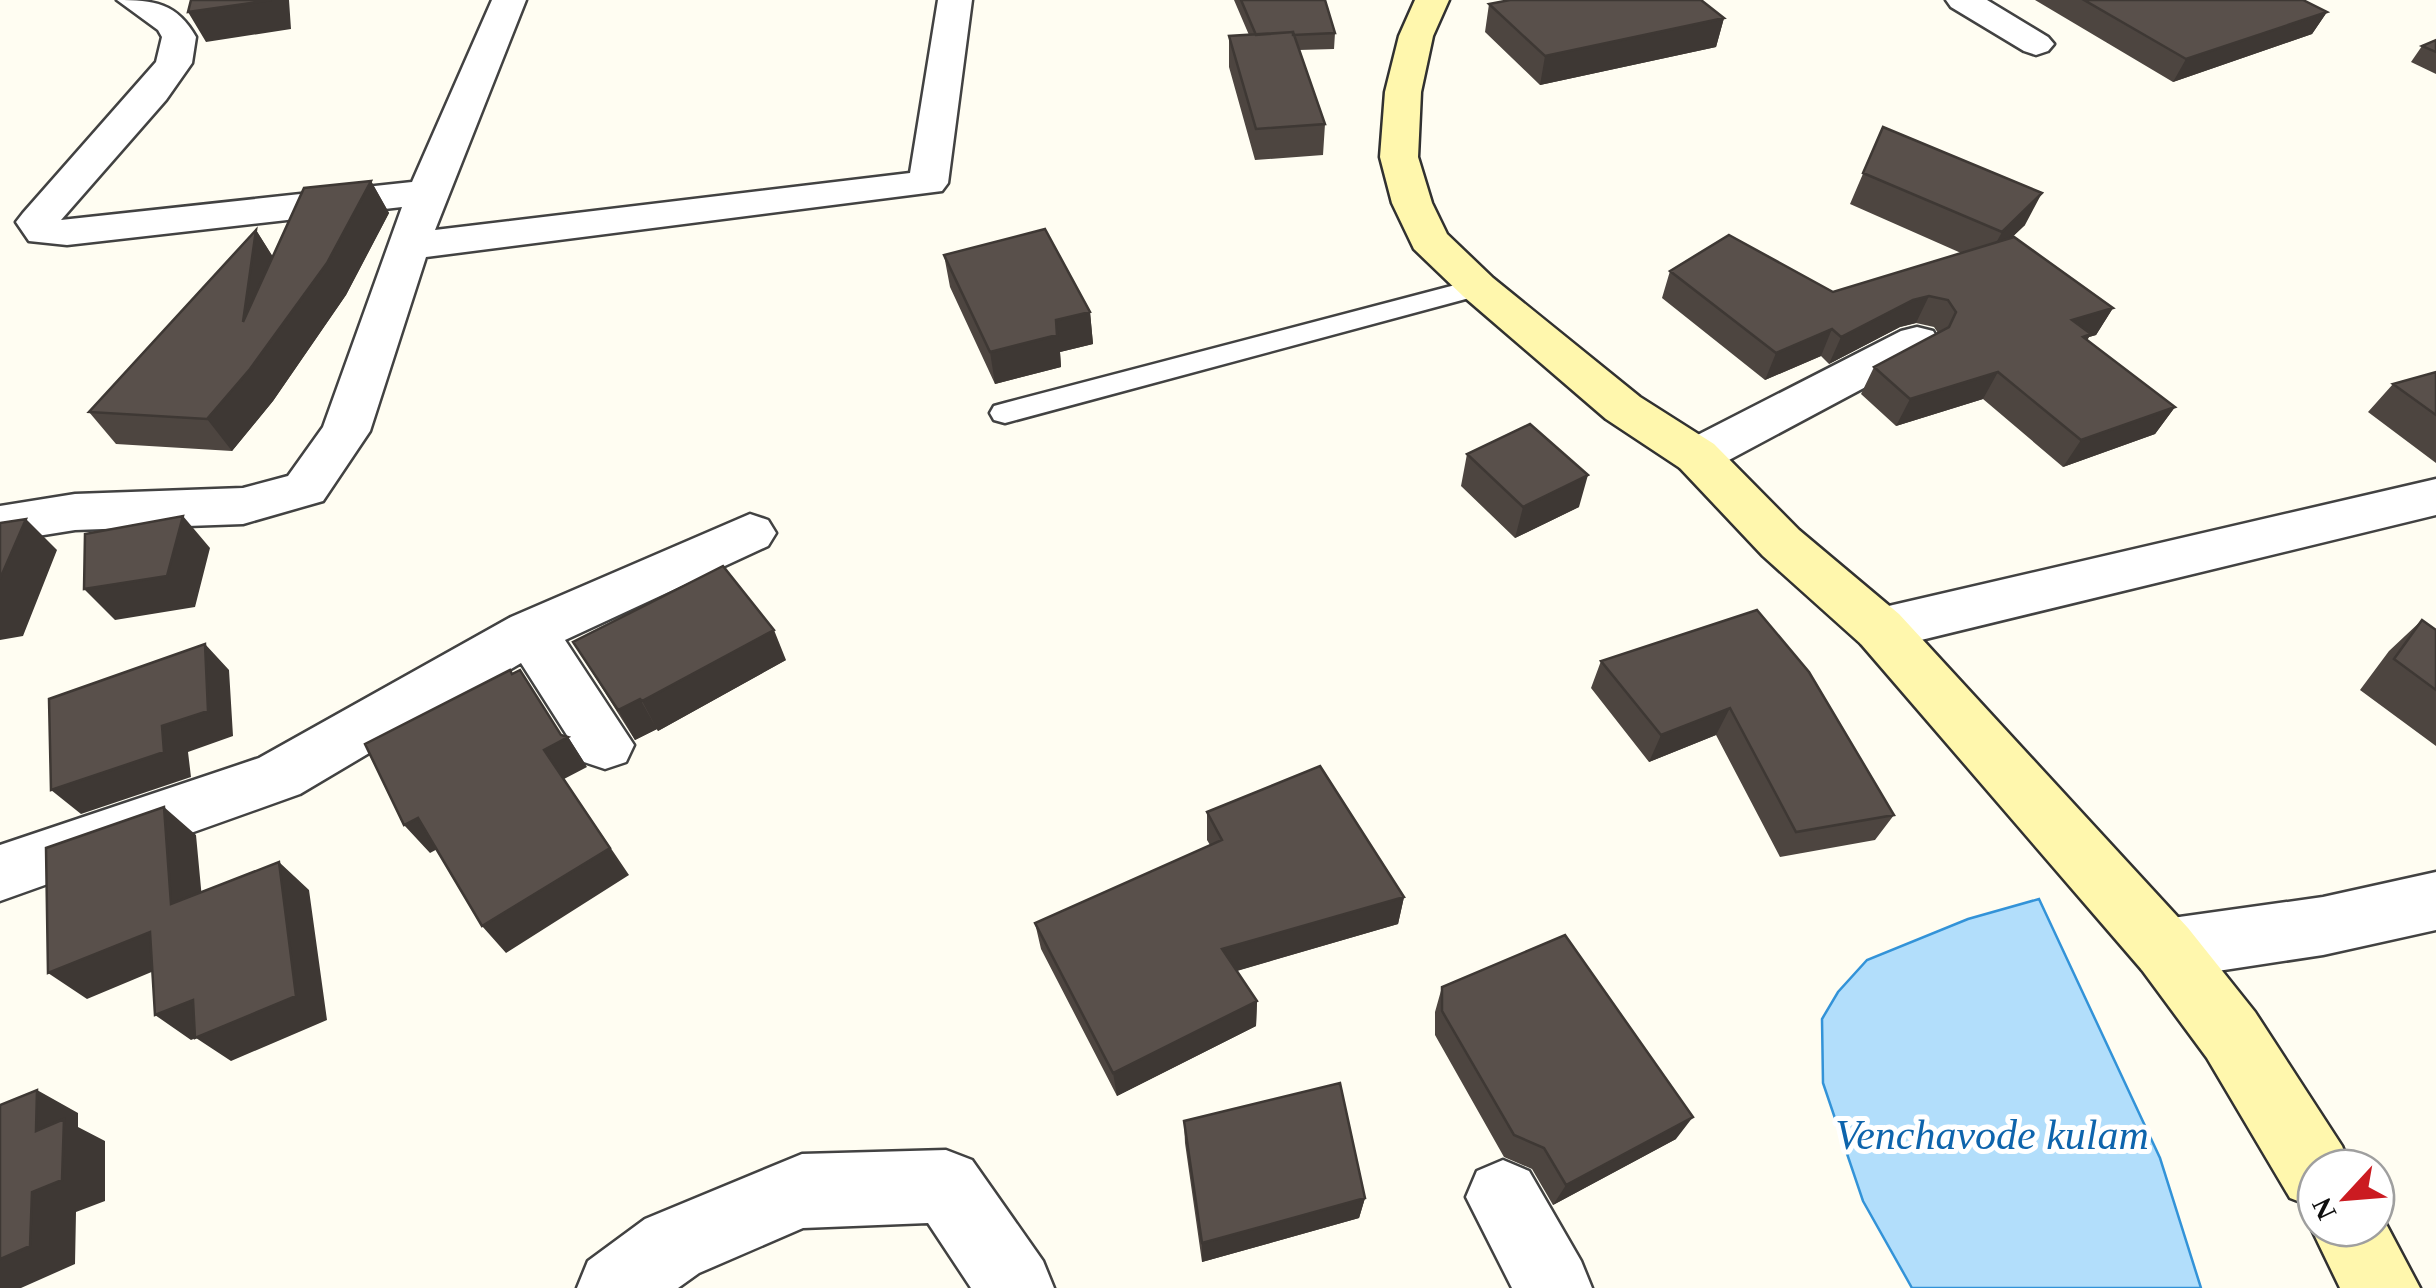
<svg xmlns="http://www.w3.org/2000/svg" width="2436" height="1288" viewBox="0 0 2436 1288" font-family="'Times New Roman',serif">
<style>
.water{fill:#b2defb;stroke:#3393d8;stroke-width:2.5}
.lines{fill:none;stroke-linecap:round;stroke-linejoin:round}
.lane-casing{stroke:#424242;stroke-width:5}
.street-casing{stroke:#424242;stroke-width:5}
.secondary-casing{stroke:#313131;stroke-width:5}
.lane{fill:#fff;fill-rule:evenodd}
.street{fill:#fff;fill-rule:evenodd}
.secondary{fill:#fff7ad;fill-rule:evenodd}
.wall{fill:#4d4540}
.shaded-wall{fill:#3e3834}
.building{fill:#59504b;stroke:#3e3834;stroke-width:2.5}
.labels{text-anchor:middle;stroke-width:10;stroke-linejoin:round;paint-order:stroke}
.near-water-label{font-size:42px;font-style:italic;fill:#0e64ac;stroke:#fff}
</style>
<rect width="100%" height="100%" fill="#fffdf2"/>
<!-- water -->
<path class="water" d="M2039 899 2160 1158 2201 1288H1912L1863 1201 1823 1083 1822 1019 1838 992 1867 960 1968 919Z"/>
<g class="lines">
<defs>
<path id="lane" d="M1478 279 1488 281 1492 287 1488 293 1005 423 994 420 990 413 994 406 1005 403Z"/>
<path id="street" d="M117 0C154 0 177 3 196 37L192 63 166 100 61 220 412 182 492 0H526L435 230 910 173 938 0H972L948 183 942 191 426 257 370 431 323 501 243 524 75 530 0 542V506L75 494 243 488 288 476 323 427 402 207 67 245 29 241 16 222 23 213 156 62 162 37 158 30Z
M1946 0H1987L2048 37 2054 44 2048 51 2036 55 2024 51 1951 7Z
M1917 327 1933 331 1939 341 1933 351 1714 468 1697 473 1680 468 1673 456 1680 444 1901 331Z
M2436 479V515L1880 650 1861 644 1853 629 1861 614 1880 608Z
M750 514 768 520 776 533 768 546 565 640 634 745 626 762 605 769 584 762 521 663 300 794 0 901V845L259 758 511 617Z
M2436 872V930L2323 955 2165 979 2142 970 2132 949 2142 928 2165 919 2323 897Z
M946 1150 972 1160 1043 1261 1054 1288H971L928 1223 803 1228 699 1273 678 1288H577L588 1261 645 1219 802 1154Z
M1503 1160 1529 1171 1581 1261 1592 1288H1512L1466 1197 1477 1171Z"/>
<path id="secondary" d="M1415 0H1449L1433 36 1421 92 1418 157 1432 203 1447 234 1493 278 1640 397 1714 444 1799 530 1899 614 2188 928 2255 1012 2342 1146 2351 1168H2316V1208L2290 1198 2207 1058 2142 970 1861 644 1763 556 1680 468 1606 419 1463 296 1414 249 1392 203 1380 157 1385 92 1399 36Z
M2376 1205 2420 1288H2340L2311 1228 2316 1215V1228H2376Z"/>
</defs>
<!-- lane casing -->
<use href="#lane" class="lane-casing"/>
<!-- street casing -->
<use href="#street" class="street-casing"/>
<!-- secondary casing -->
<use href="#secondary" class="secondary-casing"/>
<!-- lane -->
<use href="#lane" class="lane"/>
<!-- street -->
<use href="#street" class="street"/>
<!-- secondary -->
<use href="#secondary" class="secondary"/>
</g>
<!-- wall -->
<path class="wall" d="M1234 0H1325L1335 33 1334 49 1299 50 1325 124 1323 155 1255 160 1229 67V36L1249 35Z
M2035 0H2303L2327 12 2312 34 2173 82Z
M1489 4 1724 18 1716 47 1540 85 1485 32Z
M2436 40V74L2411 62 2422 46Z
M1883 127 2025 225 2012 237 2113 308 2096 335 2089 337 2087 340 2175 407 2155 434 2063 467 1983 399 1896 426 1861 394 1874 367 1938 333 1934 327 1916 323 1900 327 1829 364 1821 356 1765 380 1662 298 1670 271 1833 292 1961 253 1850 204Z
M371 181 389 213 346 295 273 401 232 451 116 444 89 412 256 230 273 257Z
M944 255 1090 312 1093 344 1060 352 1061 367 995 384 950 287Z
M2436 372V463L2368 412 2393 384Z
M1467 454 1579 507 1515 538 1461 486Z
M1757 610 1894 815 1875 840 1780 857 1716 735 1649 762 1591 688 1601 661Z
M2422 620 2436 630V746L2360 690 2389 651Z
M573 642 786 660 658 731 657 729 635 740Z
M1207 812 1404 897 1398 924 1237 971 1257 1001 1256 1026 1117 1096 1041 949 1035 923 1210 845 1207 840Z
M1442 987 1676 1139 1553 1205 1532 1169 1504 1157 1435 1035V1012Z
M1184 1121 1365 1198 1359 1218 1202 1262 1185 1143Z"/>
<!-- shaded-wall -->
<path class="shaded-wall" d="M271 0H289L291 29 206 42 188 12Z
M2327 12 2312 34 2173 82 2186 59Z
M1724 18 1716 47 1540 85 1545 56Z
M371 181 389 213 346 295 273 401 232 451 207 419 243 322 256 230 276 262Z
M2042 193 2025 225 1985 263 2002 232Z
M1929 296 1916 323 1900 327 1829 364 1841 337 1913 300Z
M2113 308 2096 335 2089 337 2074 361 2072 320Z
M1090 312 1093 344 1060 352 1061 367 995 384 990 352 1056 320Z
M1832 329 1821 356 1765 380 1776 353Z
M1998 372 1983 399 1896 426 1910 399Z
M2175 407 2155 434 2063 467 2081 440Z
M1588 475 1579 507 1515 538 1523 507Z
M183 516 210 548 195 607 115 620 84 589Z
M26 519 57 550 23 636 0 640V579Z
M774 630 786 660 658 731 642 701Z
M205 644 229 670 233 736 188 752 191 777 81 814 51 790Z
M640 699 657 729 635 740 618 710Z
M1730 708 1716 735 1649 762 1661 735Z
M568 737 587 767 564 779 629 875 506 953 482 926 544 750Z
M164 807 196 835 205 931 171 904Z
M418 818 443 846 430 853 404 825Z
M279 862 309 890 327 1020 231 1061 196 1038 191 1040 155 1015Z
M1404 897 1398 924 1222 975V949Z
M150 932 185 958 87 999 48 973Z
M1257 1001 1256 1026 1117 1096 1113 1073Z
M37 1090 78 1113V1127L105 1141V1201L76 1212 75 1264 21 1288H0V1259L32 1192Z
M1693 1117 1676 1139 1553 1205 1566 1185Z
M1365 1198 1359 1218 1202 1262V1243Z"/>
<!-- building -->
<path class="building" d="M191 0H271L188 12Z
M1241 0H1325L1335 33 1293 35V32L1256 35Z
M1510 0H1701L1724 18 1545 56 1489 4Z
M2084 0H2303L2327 12 2186 59Z
M1293 32 1325 124 1256 129 1229 36Z
M2436 40V52L2422 46Z
M1883 127 2042 193 2002 232 1863 173Z
M371 181 327 263 250 369 207 419 89 412 256 230 243 322 304 188Z
M1045 229 1090 312 1056 320 1057 335 990 352 944 255Z
M1729 235 1833 292 2014 237 2113 308 2072 320 2091 334 2083 337 2175 407 2081 440 1998 372 1910 399 1874 367 1949 327 1956 312 1948 300 1929 296 1913 300 1841 337 1832 329 1776 353 1670 271Z
M2436 372V415L2393 384Z
M1530 424 1588 475 1523 507 1467 454Z
M183 516 167 576 84 589 85 534Z
M26 519 0 579V523Z
M723 566 774 630 642 701 640 699 618 710 573 642Z
M1757 610 1809 672 1894 815 1796 832 1730 708 1661 735 1601 661Z
M2422 620 2436 630V690L2394 659Z
M205 644 208 711 162 726 164 752 51 790 49 699Z
M510 670 512 674 520 670 561 735 568 737 544 750 610 848 482 926 418 818 404 825 365 744Z
M1320 766 1404 897 1222 949 1257 1001 1113 1073 1035 923 1222 840 1207 812Z
M164 807 171 904 279 862 296 996 195 1038 193 1000 155 1015 150 932 48 973 46 848Z
M1565 935 1693 1117 1566 1185 1544 1148 1514 1135 1442 1011V987Z
M1340 1083 1365 1198 1202 1243 1184 1121Z
M37 1090 36 1131 64 1119 62 1180 32 1192 30 1246 0 1259V1105Z"/>
<g class="labels">
<!-- near-water labels -->
<g class="near-water-label">
<text x="1992" y="1149">Venchavode kulam</text>
</g>
</g>
<!-- north arrow -->
<g transform="translate(2346 1198) rotate(244)"><circle r="48" fill="#ffffff" stroke="#9f9f9f" stroke-width="2.5"/>
<path d="M0-8L18 38L0 25L-18 38Z" fill="#cb1b21"/>
<text y="-15" font-size="28" font-weight="bold" text-anchor="middle" fill="#0f0f0f">N</text>
</g>
</svg>
